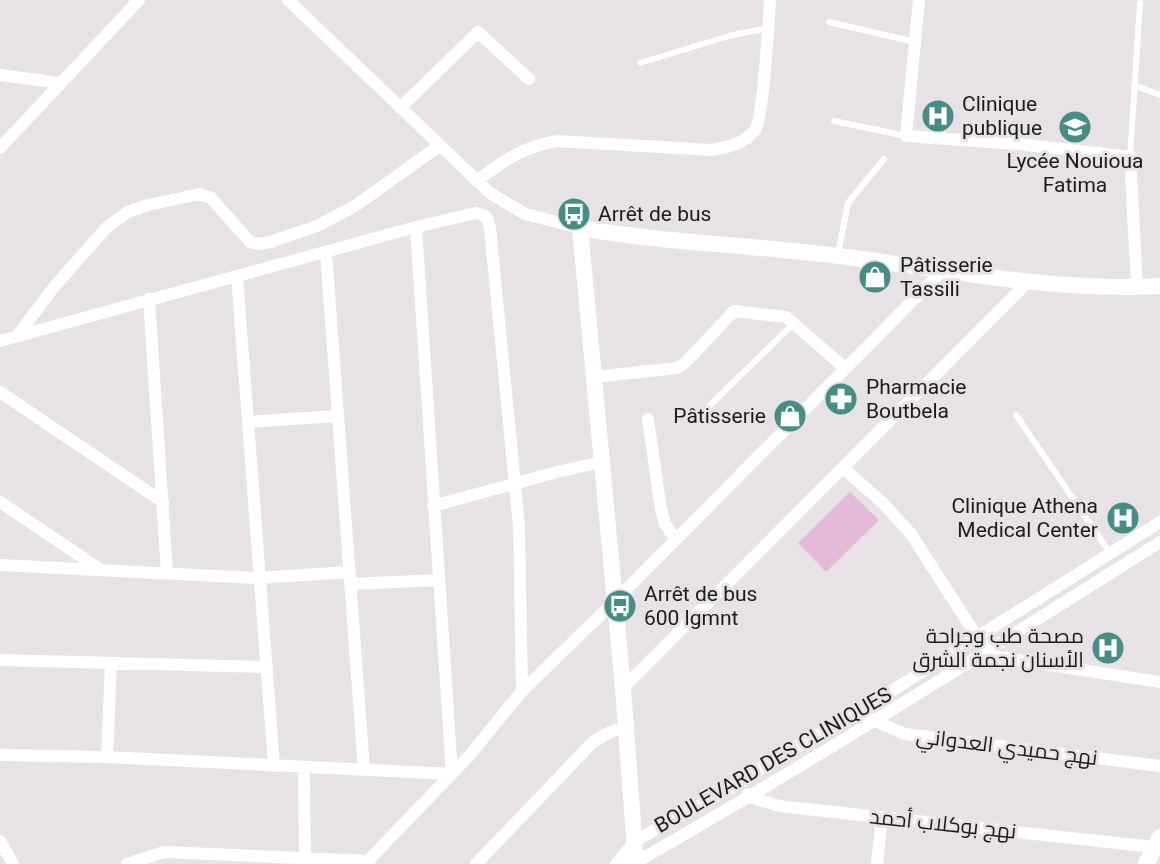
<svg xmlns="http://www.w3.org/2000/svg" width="1160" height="864" viewBox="0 0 1160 864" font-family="Roboto,Cairo,sans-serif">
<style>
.green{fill:#e3bbd9}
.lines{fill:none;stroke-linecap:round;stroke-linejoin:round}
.service{stroke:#fff;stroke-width:6}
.minor{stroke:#fff;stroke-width:12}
.tertiary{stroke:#fff;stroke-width:16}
.labels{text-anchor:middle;stroke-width:6;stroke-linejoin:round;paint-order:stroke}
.poi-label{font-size:21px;fill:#1c1b1c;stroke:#e7e2e6;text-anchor:start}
.street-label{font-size:21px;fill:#1c1b1c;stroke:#e7e2e6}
</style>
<rect width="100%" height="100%" fill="#e7e2e6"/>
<!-- green -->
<path class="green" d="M850 492 879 520 826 572 798 543Z"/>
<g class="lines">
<!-- service -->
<path class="service" d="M829 22 915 42
M640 63 729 36 767 28
M1134 85 1160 95
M834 121 906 136
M1130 157 1140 3
M838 254 848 203 884 159
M1016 415 1110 553
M695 420 794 323"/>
<!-- minor -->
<path class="minor" d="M288 0 490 193 525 214 580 228
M919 0 906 136 1019 144 1130 157 1137 287
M0 75 60 83
M400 108 478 32 529 79
M0 148 139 0
M476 181C504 161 522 147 557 141L712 150C729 147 744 144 755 130 763 120 769 19 770 0
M326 252 364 770
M237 276 274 766
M149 299 167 573
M17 336 54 287 107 227 128 212 148 205 200 194 211 198 250 242 258 244 270 242 317 226 355 206 439 146
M0 341 416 227 476 213 484 215 488 220 490 228 519 526 522 691
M594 377 677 368 686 362 734 311 786 317 845 368
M0 392 163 502
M648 419 661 510 665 524 676 539
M248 422 338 416
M843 468 883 503 911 534 977 637 998 657 1160 682
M0 502 98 568
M433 506 557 472 602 462
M0 565 257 578 350 572
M350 584 439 580
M0 660 267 667
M623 688 1028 282
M868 718 905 734 1160 766
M0 755 107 757 452 774 416 227
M107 757 111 663
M304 767 305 858
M748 794 750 797 779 806 1154 847
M0 841 13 864
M628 863 636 862C814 761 987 651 1160 542
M127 864 164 852 369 861
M365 864 469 756 522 691 615 601 943 270
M476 864 593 742 610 732 626 727
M616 864 635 841 740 783 770 762 860 711 1160 522
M877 864 882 818"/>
<!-- tertiary -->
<path class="tertiary" d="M636 864 623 688 580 228C666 243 753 245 839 256 945 269 1052 292 1160 286
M1146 864 1160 837"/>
</g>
<!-- icons -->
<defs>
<symbol id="hospital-disc" viewBox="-11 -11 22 22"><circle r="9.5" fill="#468d85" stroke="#e7e2e6"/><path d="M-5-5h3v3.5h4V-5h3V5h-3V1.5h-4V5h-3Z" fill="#fff"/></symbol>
<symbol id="school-disc" viewBox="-11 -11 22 22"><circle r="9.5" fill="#468d85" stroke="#e7e2e6"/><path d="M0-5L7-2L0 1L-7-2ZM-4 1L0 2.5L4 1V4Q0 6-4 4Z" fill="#fff"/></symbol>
<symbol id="bus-disc" viewBox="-11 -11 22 22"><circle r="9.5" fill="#468d85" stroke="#e7e2e6"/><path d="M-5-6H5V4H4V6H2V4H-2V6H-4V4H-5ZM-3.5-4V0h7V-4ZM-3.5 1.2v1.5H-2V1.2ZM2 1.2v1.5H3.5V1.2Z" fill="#fff"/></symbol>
<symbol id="shop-disc" viewBox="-11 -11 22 22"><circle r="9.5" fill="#468d85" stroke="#e7e2e6"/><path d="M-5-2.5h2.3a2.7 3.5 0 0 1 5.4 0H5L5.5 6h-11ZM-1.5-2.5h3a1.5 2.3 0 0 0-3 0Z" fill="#fff"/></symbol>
<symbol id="pharmacy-disc" viewBox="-11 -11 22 22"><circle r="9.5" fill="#468d85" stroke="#e7e2e6"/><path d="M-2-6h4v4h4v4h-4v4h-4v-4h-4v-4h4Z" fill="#fff"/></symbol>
</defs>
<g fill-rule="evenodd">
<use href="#hospital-disc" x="919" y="97" width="38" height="38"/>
<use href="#school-disc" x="1056" y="108" width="38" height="38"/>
<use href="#bus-disc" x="555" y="195" width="38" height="38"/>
<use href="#shop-disc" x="856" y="258" width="38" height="38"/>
<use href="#pharmacy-disc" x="822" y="380" width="38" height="38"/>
<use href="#shop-disc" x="771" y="397" width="38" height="38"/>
<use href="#hospital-disc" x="1104" y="499" width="38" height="38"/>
<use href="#bus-disc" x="601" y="587" width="38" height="38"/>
<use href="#hospital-disc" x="1089" y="629" width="38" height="38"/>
</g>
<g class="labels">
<!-- poi labels -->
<g class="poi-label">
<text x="962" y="111">Clinique<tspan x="962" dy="24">publique</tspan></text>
<text x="1075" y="168" text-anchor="middle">Lycée Nouioua<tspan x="1075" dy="24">Fatima</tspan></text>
<text x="598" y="221">Arrêt de bus</text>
<text x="900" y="272">Pâtisserie<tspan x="900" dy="24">Tassili</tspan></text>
<text x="866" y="394">Pharmacie<tspan x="866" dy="24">Boutbela</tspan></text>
<text x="766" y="423" text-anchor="end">Pâtisserie</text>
<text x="1098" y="513" text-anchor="end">Clinique Athena<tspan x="1098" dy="24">Medical Center</tspan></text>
<text x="644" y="601">Arrêt de bus<tspan x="644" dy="24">600 lgmnt</tspan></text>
<text x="1084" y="643" text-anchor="end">مصحة طب وجراحة<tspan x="1084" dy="24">الأسنان نجمة الشرق</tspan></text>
</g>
<!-- street labels -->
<g class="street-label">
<text transform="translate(1007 747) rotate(7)" y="7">نهج حميدي العدواني</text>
<text transform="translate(773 760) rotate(-30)" y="7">BOULEVARD DES CLINIQUES</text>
<text transform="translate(943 824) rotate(6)" y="7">نهج بوكلاب أحمد</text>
</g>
</g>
</svg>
